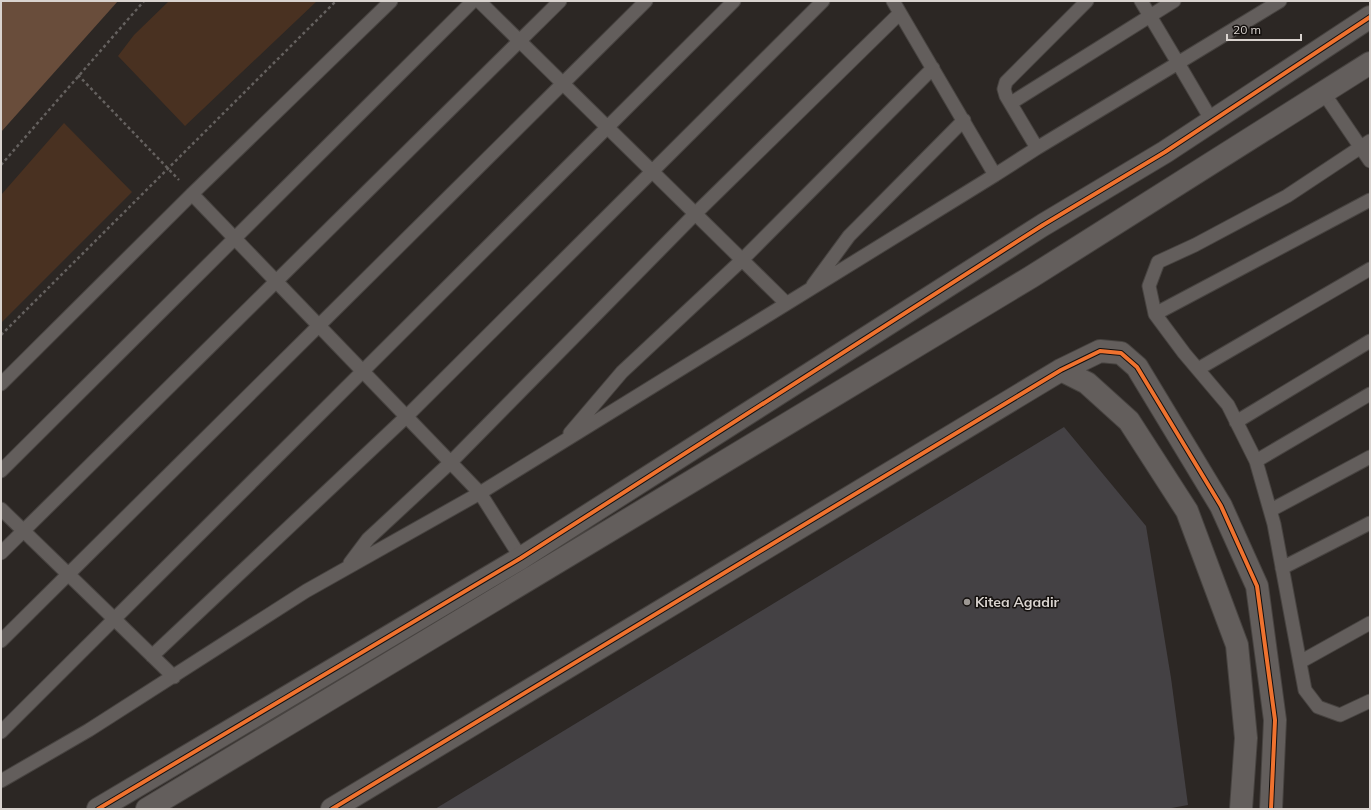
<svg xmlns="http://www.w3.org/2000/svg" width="1371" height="810" viewBox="0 0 1371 810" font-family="Mulish,sans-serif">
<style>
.green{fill:#493121}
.forest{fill:#694d3b}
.building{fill:#444144}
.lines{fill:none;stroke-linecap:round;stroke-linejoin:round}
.service-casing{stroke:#474340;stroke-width:15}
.minor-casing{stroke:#474340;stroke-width:24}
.path{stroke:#65615f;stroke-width:2.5;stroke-dasharray:3 3;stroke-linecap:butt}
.service{stroke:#635e5c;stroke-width:13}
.minor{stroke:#635e5c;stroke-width:22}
.cycleway-casing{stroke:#14100e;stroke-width:6}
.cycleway{stroke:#ef722f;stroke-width:4}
.poi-dot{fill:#9c9793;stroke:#14100e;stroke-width:1.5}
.labels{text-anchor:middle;stroke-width:3;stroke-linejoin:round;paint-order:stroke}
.poi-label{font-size:14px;font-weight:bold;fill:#d9d3cf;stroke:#14100e;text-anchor:start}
</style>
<rect width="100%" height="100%" fill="#2c2724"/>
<!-- green -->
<path class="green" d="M169 1H317L185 126 118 56 134 35Z
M64 123 132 192 1 323V195Z"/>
<!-- forest -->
<path class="forest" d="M1 1H118L1 132Z"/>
<!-- building -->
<path class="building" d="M1064 427 1146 526 1171 678 1188 805 1166 809H435Z"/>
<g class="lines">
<defs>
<path id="service" d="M479 1 786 303
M1141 1 1178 63 1280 1
M1323 92 1370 161
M1011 103 1174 1
M1370 141 1287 196 1195 245 1158 262 1149 286 1155 314 1184 353 1228 405 1256 461 1274 524 1305 690 1318 707 1340 715 1370 701
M1037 148 1006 96 1004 89 1006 82 1087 1
M995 175 1037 148 1178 63 1212 121
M813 285 849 236 964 120
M1155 314 1370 200
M1198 369 1370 269
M1 384 192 194 391 1
M1236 422 1370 341
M570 433 622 372 742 260 933 68
M1256 461 1370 394
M1 471 473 1
M1 509 174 677
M1271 510 1370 457
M1 553 560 1
M521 558 480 493 995 175 893 1
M350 563 368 539 451 462 695 214 900 13
M1282 568 1370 523
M1 641 646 1
M152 656 407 416 823 1
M1300 662 1370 623
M1 732 734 1
M1 781 89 730 306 591 480 493 192 194"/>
<path id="minor" d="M1061 370 1087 383 1129 421 1187 511 1237 645 1246 738 1241 809
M98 809 521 558 1043 225 1165 152 1370 17
M147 809 1031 277 1370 63
M332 809 1061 370 1100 351 1121 353 1137 367 1221 506 1257 586 1275 720 1271 809"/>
</defs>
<!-- service casing -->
<use href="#service" class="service-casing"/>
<!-- minor casing -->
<use href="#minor" class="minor-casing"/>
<!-- path -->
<path class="path" d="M78 75 179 180
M1 165 144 1
M1 335 336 1"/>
<!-- service -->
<use href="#service" class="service"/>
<!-- minor -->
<use href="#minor" class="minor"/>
<defs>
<path id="cycleway" d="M98 809 521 558 1043 225 1165 152 1370 17
M332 809 1061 370 1100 351 1121 353 1137 367 1221 506 1257 586 1275 720 1271 809"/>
</defs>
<!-- cycleway casing -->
<use href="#cycleway" class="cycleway-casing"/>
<!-- cycleway -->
<use href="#cycleway" class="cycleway"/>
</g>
<!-- markers -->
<circle class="poi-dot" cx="967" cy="602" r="4"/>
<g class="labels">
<!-- poi labels -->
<g class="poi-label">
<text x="975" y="607">Kitea Agadir</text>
</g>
</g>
<!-- border -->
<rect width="1371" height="810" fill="none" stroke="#d9d3cf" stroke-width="4"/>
<!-- scale -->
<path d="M1227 34v6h74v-6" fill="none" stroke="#d9d3cf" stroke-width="2"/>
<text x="1233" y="34" font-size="12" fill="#d9d3cf" stroke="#14100e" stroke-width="3" paint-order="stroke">20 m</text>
</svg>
